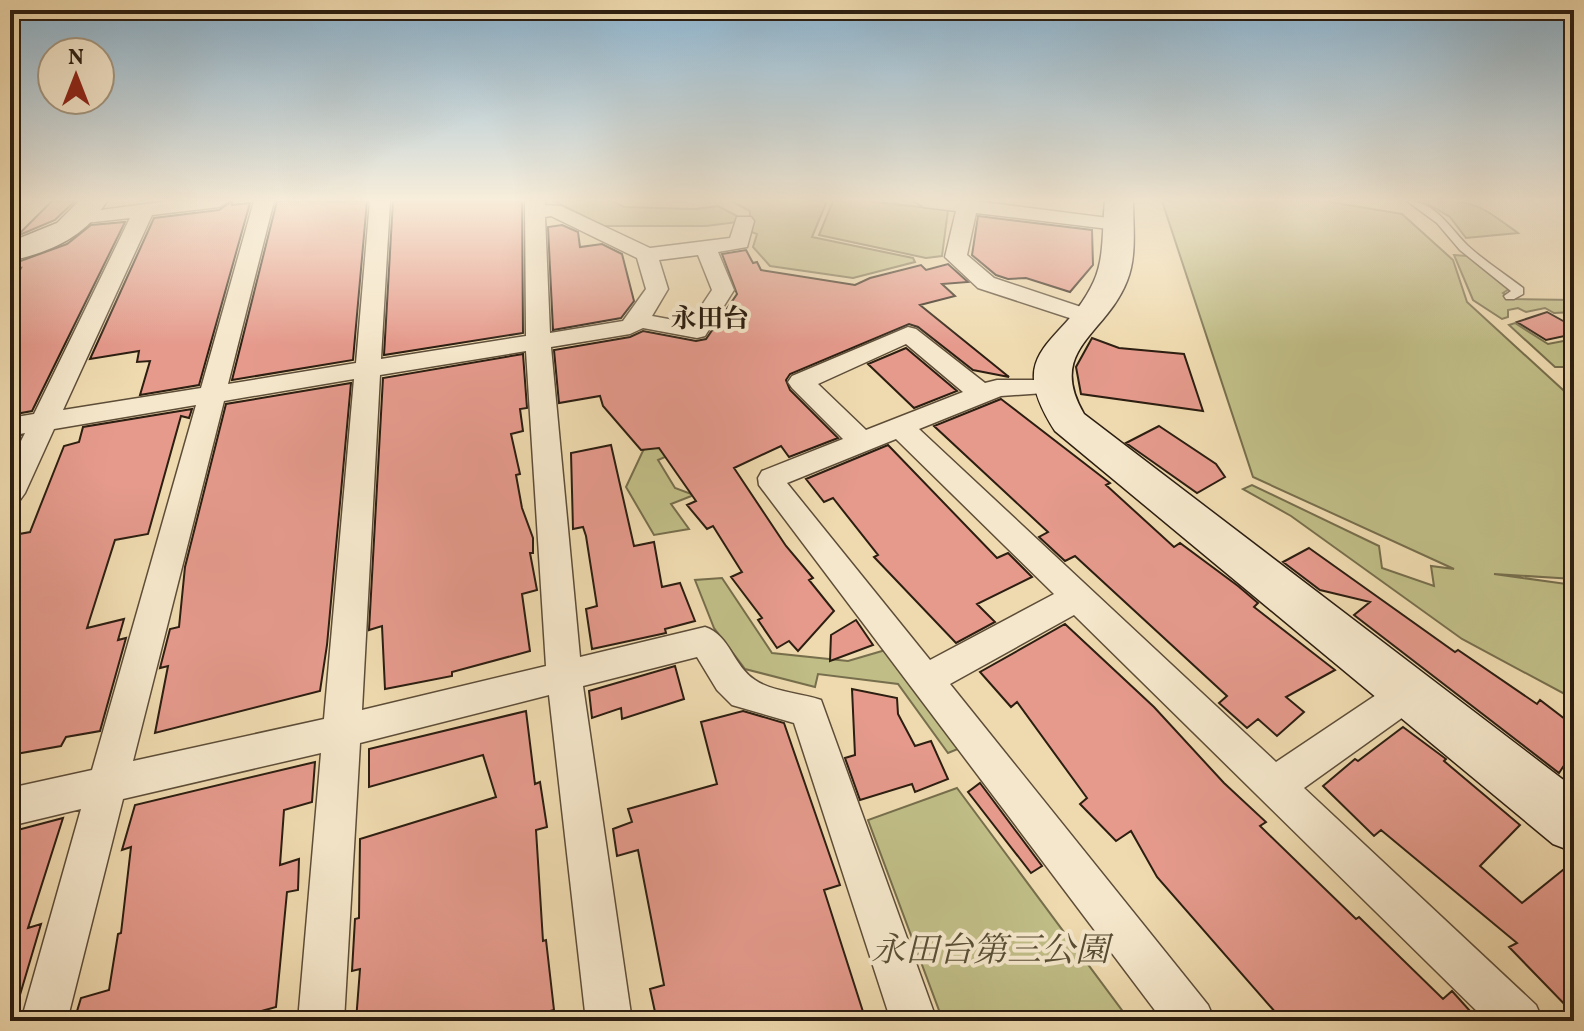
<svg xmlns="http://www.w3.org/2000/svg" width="1584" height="1031" viewBox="0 0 1584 1031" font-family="Vollkorn,'Noto Serif JP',serif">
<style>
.green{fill:#c0bd86;stroke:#766e4c;stroke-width:2}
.building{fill:#e59a8c;stroke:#2c1e11;stroke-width:2}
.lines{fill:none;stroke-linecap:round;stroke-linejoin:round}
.lane-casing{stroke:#5d4d38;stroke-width:3}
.street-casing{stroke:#5d4d38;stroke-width:3}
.secondary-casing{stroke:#2c1e11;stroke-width:3}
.lane{fill:#f5e7cb;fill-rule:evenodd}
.street{fill:#f5e7cb;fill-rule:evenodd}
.secondary{fill:#f5e7cb;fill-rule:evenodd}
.labels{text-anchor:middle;stroke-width:8;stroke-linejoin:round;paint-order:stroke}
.far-neighbourhood-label{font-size:26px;font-weight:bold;fill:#2c1e11;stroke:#f5e7cb}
.near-park-label{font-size:34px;font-style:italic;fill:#584e34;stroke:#f5e7cb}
</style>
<rect width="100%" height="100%" fill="#efdaaf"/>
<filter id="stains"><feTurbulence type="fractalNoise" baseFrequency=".0025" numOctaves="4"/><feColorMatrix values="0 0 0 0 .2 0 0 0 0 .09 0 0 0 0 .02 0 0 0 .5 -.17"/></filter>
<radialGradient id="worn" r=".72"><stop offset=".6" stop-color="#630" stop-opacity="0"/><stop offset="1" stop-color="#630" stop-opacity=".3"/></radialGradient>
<!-- green -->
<path class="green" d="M554 201H613L624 207 695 209 718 206 737 216 738 222 706 226H603Z
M731 201H827L812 237 913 258 915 262 853 278 770 266 753 247 757 234 749 231 750 211Z
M833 201H866L948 210 942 256 926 258 819 235Z
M1162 201H1324L1402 214 1453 260 1467 302 1574 400V579L1494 574 1574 585V699L1462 639 1291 516 1243 489 1252 485 1379 546 1382 568 1434 586 1431 566 1454 569 1253 477Z
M1423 201C1476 201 1475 202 1518 233L1466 238 1450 217Z
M1454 255 1467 256 1509 289 1503 293 1511 299 1574 300V312L1554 313 1545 308 1526 312 1518 308 1508 310V317L1502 319 1473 300Z
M1515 323 1548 344 1574 339V367H1555L1509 325Z
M649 438 674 453 658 460 675 488 694 495 671 504 689 529 654 535 626 487Z
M722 578 772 653 848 661 889 649 965 746 948 753 898 684 818 674 815 687 745 669 714 628 695 580Z
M957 788 1130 1021H943L868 820Z"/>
<!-- building -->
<path class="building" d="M52 201H75L55 220 17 236Z
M232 201V205L250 203 199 385 140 395 150 361 137 362 139 351 90 359 154 218 219 210Z
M277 201H367L353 360 232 380Z
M393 201H522L523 333 384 355Z
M978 216 1092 230 1093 265 1070 292 1026 278 1008 279 996 275 972 255Z
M125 222 32 411 10 415V289L21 268 11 270 15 263 67 244 91 225Z
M562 225 578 232 580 247 602 244 622 254 634 301 621 318 553 330 548 227Z
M746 250 753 263 757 262 761 270 855 285 870 278 921 265 926 270 948 264 968 282 942 284 955 296 920 305 1009 377 973 370 918 327 909 324 790 374 786 380 790 390 838 438 789 457 781 446 734 468 786 546 813 578 809 580 834 611 798 651 789 641 777 648 758 620 762 618 731 577 742 572 740 569 713 526 707 529 687 505 696 501 659 448 641 450 603 406 600 396 559 403 554 350 630 337 643 331 696 341 706 339 737 294 722 254Z
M1547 312 1574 327V334L1546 340 1517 322Z
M1092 338 1119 348 1184 354 1203 411 1081 394 1076 367Z
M906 348 957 391 914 408 868 364Z
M523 354 527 408 520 409 523 431 511 434 520 474 516 475 522 508 533 538V553H530L537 590 522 594 530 651 452 672V676L385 689 382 626 369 630 383 378Z
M351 383 327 645 320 691 155 733 168 666 160 668 170 629 179 627 185 567 226 404Z
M1001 399 1110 483 1106 485 1174 547 1180 543 1238 586 1258 603 1254 607 1335 670 1286 697 1304 712 1277 736 1258 719 1247 728 1219 703 1227 696 1075 556 1065 561 1039 537 1048 532 934 426Z
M192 409 189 418 181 416 148 534 115 540 87 628 124 619 118 640 126 638 100 731 66 737 61 746 10 755V546L14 535 30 532 64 446 79 442 83 427Z
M1159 426 1216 464 1225 477 1197 493 1126 443Z
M611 445 634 546 654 542 662 587 680 583 695 621 665 629 666 633 592 649 586 609 597 606 586 536 583 527 573 529 571 453Z
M888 445 997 558 1008 553 1032 577 977 604 995 622 956 643 874 557 878 555 833 498 824 502 806 479Z
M1309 548 1455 652 1458 650 1537 704 1540 700 1574 726V776L1563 767 1559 773 1354 615 1370 602 1320 590 1283 562Z
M856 620 873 645 830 661 831 635Z
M1065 624 1154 707 1224 783 1266 822 1260 826 1356 919 1359 917 1443 999 1452 991 1479 1021H1283L1157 877 1131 831 1116 841 1080 804 1087 798 1017 702 1011 707 980 672Z
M675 666 684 699 622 719 621 708 592 718 589 691Z
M852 689 897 698 898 714 915 746 931 741 948 779 915 792 912 784 860 800 845 758 855 755Z
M526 711 535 784 540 782 547 827 536 830 543 941 546 940 554 1010 512 1021H356L360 969 352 971 355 919 359 918 360 839 496 797 483 755 369 787V749Z
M743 711 784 723 840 885 824 890 866 1021H657L650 989 664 985 638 850 617 856 613 829 632 822 628 809 717 784 701 722Z
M1403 727 1446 759 1444 761 1520 825 1480 866 1522 903 1574 861V1014L1509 947 1517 943 1381 830 1374 836 1323 786 1355 759 1358 761Z
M315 762 312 802 284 810 280 865 299 859 298 890 287 892 276 1007 226 1021H74L81 998 109 990 118 934 121 933 131 847 122 850 135 805Z
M980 783 1042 866 1031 873 968 792Z
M63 818 28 928 41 924 17 1005 10 1004V832Z"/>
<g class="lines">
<defs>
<path id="lane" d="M1407 201C1435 201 1449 227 1467 245 1484 261 1505 274 1523 288V294L1514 299H1506L1504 296 1511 291 1460 250 1437 223Z"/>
<path id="street" d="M169 201H229L219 207 152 215 63 410 201 388 254 201H274L228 384 356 363 370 201H390L381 359 526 336 525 201H545V205L561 206 650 248 730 238 737 217H751L754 221 747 247 718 252 734 290 705 336 697 338 643 328 630 334 551 347 580 657 705 627C730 635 733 666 755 680 772 692 801 693 821 700L937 1021H891L794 723 732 705 717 690 697 657 583 686 632 1021H586L549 695 360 743 344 1021H298L321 753 123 799 67 1021H21L81 809 10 826V788L92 770 196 405 54 429 25 493 20 500 10 503V463L25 433 10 436V418L34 414 130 218 85 223 75 217 78 213ZM551 216 637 258 646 289 623 321 550 333 545 217ZM698 255 712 290 690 323 652 316 668 289 659 260ZM526 351 546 666 362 710 380 375ZM354 379 324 719 133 761 224 401Z
M914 201H974L1124 220 1127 224 1117 230 976 213 967 255 994 278 1096 312 1100 317 1096 322 1088 324 978 288 945 257 956 211 924 207Z
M908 327 916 329 985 383 997 380H1059L1063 386 1059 392 1001 396 919 429 1276 762 1394 683 1407 679 1420 683 1425 694 1420 705 1304 788 1536 1005 1543 1021H1487L1074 615 950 684 1208 1005 1215 1021H1163L759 485 758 478 762 471 843 439 792 388 788 382 792 376ZM906 344 963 392 866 430 818 384ZM896 439 1054 594 930 660 787 483Z"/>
<path id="secondary" d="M79 201H107C84 238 52 251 10 261V242L57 223Z
M1105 201H1133C1133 227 1137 256 1127 281 1106 335 1046 349 1084 414L1574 788V852L1553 844 1055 431C1001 347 1064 347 1094 281 1105 257 1102 227 1105 201Z"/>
</defs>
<!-- lane casing -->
<use href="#lane" class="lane-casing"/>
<!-- street casing -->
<use href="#street" class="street-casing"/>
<!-- secondary casing -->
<use href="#secondary" class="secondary-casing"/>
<!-- lane -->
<use href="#lane" class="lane"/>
<!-- street -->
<use href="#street" class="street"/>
<!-- secondary -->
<use href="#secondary" class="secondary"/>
</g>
<!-- sky -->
<linearGradient id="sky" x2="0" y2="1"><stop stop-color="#8bb6d4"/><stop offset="0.58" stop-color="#f8eedb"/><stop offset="1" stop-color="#f8eedb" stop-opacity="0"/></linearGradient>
<rect width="1584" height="345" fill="url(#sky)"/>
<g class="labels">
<!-- far-neighbourhood labels -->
<g class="far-neighbourhood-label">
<text x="710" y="327">永田台</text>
</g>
<!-- near-park labels -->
<g class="near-park-label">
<text x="990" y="961">永田台第三公園</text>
</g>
</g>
<!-- margin -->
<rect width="1584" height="1031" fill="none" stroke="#efdaaf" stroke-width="40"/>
<rect x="12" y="12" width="1560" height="1007" fill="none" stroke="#2c1e11" stroke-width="4"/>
<rect x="20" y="20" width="1544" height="991" fill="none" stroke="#2c1e11" stroke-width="2"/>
<!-- north arrow -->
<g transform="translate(76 76)"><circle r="38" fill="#f5e7cb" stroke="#a59781" stroke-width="2"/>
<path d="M0-6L14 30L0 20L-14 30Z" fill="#8f2418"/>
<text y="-12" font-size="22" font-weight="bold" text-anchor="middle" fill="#2c1e11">N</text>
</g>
<rect width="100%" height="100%" filter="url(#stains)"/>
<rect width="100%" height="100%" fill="url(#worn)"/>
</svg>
